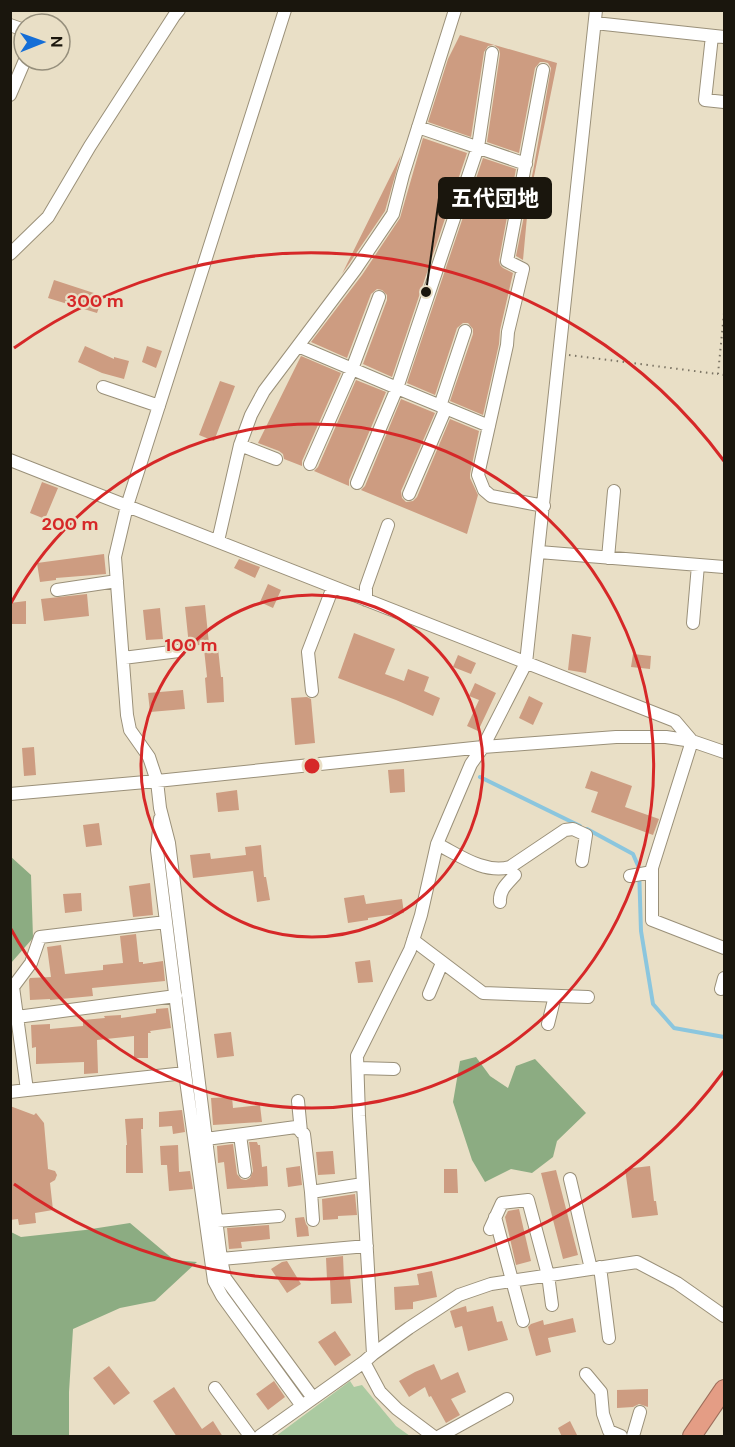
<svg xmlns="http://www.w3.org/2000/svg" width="735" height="1447" viewBox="0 0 735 1447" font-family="'DM Sans','Noto Sans JP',sans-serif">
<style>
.green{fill:#abcaa1}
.forest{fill:#8cac82}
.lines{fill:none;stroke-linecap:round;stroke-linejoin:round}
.stream{stroke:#8bc6de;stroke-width:4}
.building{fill:#cd9c81}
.minor-casing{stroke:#9a9079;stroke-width:14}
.highway-casing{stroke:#9d6e5b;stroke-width:20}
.path{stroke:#7b7464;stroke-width:2;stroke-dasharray:1.5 4.5;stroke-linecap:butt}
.minor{stroke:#fff;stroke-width:12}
.highway{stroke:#e49d85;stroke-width:18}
.ring{fill:none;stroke:#d62828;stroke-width:3}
.centre{fill:#d62828;stroke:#e9dfc6;stroke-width:3}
.ring-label{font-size:18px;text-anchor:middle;font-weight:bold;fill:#d62828;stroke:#e9dfc6;stroke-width:4.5;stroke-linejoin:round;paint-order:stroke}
.leader{fill:none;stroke:#1a160d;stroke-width:2}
.callout-dot{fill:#1a160d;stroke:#e9dfc6;stroke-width:2}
.callout{fill:#1a160d;stroke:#1a160d;stroke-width:2}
.callout-label{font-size:22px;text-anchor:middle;font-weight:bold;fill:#fff}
</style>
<rect width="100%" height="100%" fill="#e9dfc6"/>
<!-- green -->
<path class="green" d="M350 1381 354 1387 362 1385 396 1426 410 1436H276Z"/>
<!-- forest -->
<path class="forest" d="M10 856 31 875 33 938 11 963Z
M476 1057 490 1076 508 1088 516 1066 535 1059 586 1113 557 1141 553 1157 532 1173 511 1169 485 1182 472 1160 453 1102 460 1061Z
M130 1223 174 1260 197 1262 155 1301 120 1308 73 1329 69 1392V1436H11V1232L21 1237 85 1230Z"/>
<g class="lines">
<!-- stream -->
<path class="stream" d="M480 777 580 826
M587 829 633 854 639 868 641 931 653 1004 674 1028 724 1037"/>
</g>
<!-- building -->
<path class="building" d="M460 35 557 63 528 206 523 260 516 256 534 166 551 68 548 63 544 62H540L535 68 519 153 487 142 500 54 499 49 494 45 488 46 484 52 471 137 428 122 448 59Z
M423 138 467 153 392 377 363 364 387 300V295L382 290 377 289 371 294 347 358 311 342 362 275 400 218Z
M401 155 385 211 342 274Z
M483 158 516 169 499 260 500 265 503 268 513 273 500 330 499 344 483 415 450 401 473 334V329L468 323H463L457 328 435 395 407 383Z
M54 280 103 296 97 313 48 298Z
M85 346 114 359V357L129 361 124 379 102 373 78 362Z
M147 346 162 351 156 368 142 362Z
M301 356 341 373 302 461V466L284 459 283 454 279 451 258 443Z
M356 380 386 392 349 480V486L314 471 318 467Z
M220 381 235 386 214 441 199 435Z
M401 399 435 413 401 491 402 498 406 502 413 501 417 497 450 419 479 431 470 474V478L478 495 467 534 361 490 365 486Z
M42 482 58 488 45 519 30 513Z
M104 554 106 574 56 578V580L40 582 37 563Z
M239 559 260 567 255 578 234 568Z
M268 584 281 590 273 608 260 602Z
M87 594 89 616 44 621 41 599Z
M26 601V624H10V603Z
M205 605 209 644 189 646 185 607Z
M160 608 163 639 146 640 143 610Z
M354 633 395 649 385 674 404 681 408 669 429 677 424 691 440 698 433 716 396 700 338 678Z
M572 634 591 637 586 673 568 670Z
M218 648 221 677H223L224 702 207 703 205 678 207 677 204 649Z
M633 654 651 656 650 669 631 667Z
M458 655 476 663 471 674 453 667Z
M475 683 496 693 478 731 467 726 479 700 469 696Z
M183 690 185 709 150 712 148 693Z
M529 696 543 703 533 725 519 718Z
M307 697 311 699 315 743 295 745 291 698Z
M34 747 36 775 24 776 22 748Z
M404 769 405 792 390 793 388 770Z
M591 771 632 786 625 807 659 819 653 835 591 812 598 792 585 788Z
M237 790 239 810 218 812 216 793Z
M99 823 102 845 86 847 83 825Z
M261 845 264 877H266L270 900 257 902 253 871 193 878 190 855 210 853 211 859 246 855 245 847Z
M150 883 153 915 133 917 129 886Z
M81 893 82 911 65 913 63 894Z
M364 895 366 904 402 899 404 913 368 918V920L348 923 344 898Z
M136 934 139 962H143V964L163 961 165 981 92 988 93 996 50 1000V999L30 1000 29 980 30 978 51 977 47 947 61 945 65 974 103 970V965L123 963 120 936Z
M370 960 373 982 358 983 355 962Z
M168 1008 171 1028 150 1031 151 1033H148V1058H134V1036L97 1040 98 1073 84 1074V1062L36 1064V1047L32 1048 31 1025 50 1024V1029L83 1026V1020L105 1018 104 1016 121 1015V1018L156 1013V1009Z
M231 1032 234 1056 217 1058 214 1034Z
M232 1097 233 1108 260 1105 262 1122 213 1125 211 1098Z
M10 1106 34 1115 36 1113 44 1123 48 1169 55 1171 57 1175 55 1180 50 1183 53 1210 35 1213 36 1223 19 1225 18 1219 10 1220Z
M182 1110 185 1132 173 1134 172 1126 159 1127V1112Z
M143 1118V1129H141L143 1173H126V1145H127L125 1119Z
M249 1142H257L258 1145H260L262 1167 267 1166 268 1186 227 1189 224 1162 218 1163 217 1146 233 1144 237 1174 241 1179 246 1180 250 1178 253 1171Z
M178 1145 179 1172 190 1171 193 1189 169 1191 167 1165H161L160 1146Z
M333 1151 335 1174 318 1175 316 1152Z
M300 1166 302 1185 288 1187 286 1168Z
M650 1166 654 1201H656L658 1215 632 1218 625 1169Z
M444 1169H457L458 1193H444Z
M556 1170 578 1255 563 1259 541 1173Z
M355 1194 357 1215 338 1216V1219L323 1220 322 1199Z
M519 1209 531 1261 516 1265 505 1217 508 1211Z
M304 1217 306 1224 308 1227 309 1236 297 1237 295 1218Z
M269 1225 270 1239 241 1242 242 1248 229 1249 227 1228Z
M343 1256 344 1279 350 1278 352 1303 331 1304 330 1279H327L326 1258Z
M287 1261 301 1284 287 1293 271 1269 282 1262Z
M432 1271 437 1297 413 1302V1309L395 1310 394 1287 419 1285 417 1274Z
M466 1306 467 1312 493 1306 497 1322 502 1321 508 1340 468 1351 462 1326 455 1328 450 1311Z
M573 1318 576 1332 548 1338 551 1352 536 1356 528 1327 531 1324 543 1320 544 1325Z
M335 1331 351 1355 335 1366 318 1342Z
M434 1364 441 1380 458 1372 466 1392 451 1399 460 1415 446 1423 431 1396 429 1397 425 1387 409 1397 399 1381 415 1372Z
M109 1366 130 1393 114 1405 93 1378Z
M274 1381 285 1397 268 1410 256 1394Z
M174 1387 202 1429 213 1421 223 1437H177L153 1401Z
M648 1389V1407L639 1404 633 1407 617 1408V1390Z
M570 1421 578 1437H562L558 1428Z"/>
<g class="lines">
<defs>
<path id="minor" d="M285 10 127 506 115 557 127 715 130 730 149 757 157 781 160 808 169 843 221 1259 225 1278 313 1398
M595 23 724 37
M10 25 24 30
M712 36 705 100 724 102
M543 70 507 261 523 269 508 332 507 345 478 475 484 490 491 496 544 506
M10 95 25 60
M418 127 526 164
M10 254 48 217 90 146 174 16 179 10
M298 346 397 388 357 483
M103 387 159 406
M440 406 465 331
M489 426 397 388 478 147 492 53
M240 445 276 459
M10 460 675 721 692 741
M310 464 352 369 379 297
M409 494 446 408
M218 541 240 445 251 415 264 391 355 270 393 214 403 175 455 10
M539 552 724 567
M608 558 614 491
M57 590 117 581
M366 600V587L388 525
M693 623 698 565
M123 658 179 651
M312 691 308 652 333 587
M692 741 652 868V920L724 948
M10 794 157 781 483 747 616 737H666L692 741 724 752
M160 819 157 850 185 1073 214 1281 222 1296 302 1406
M437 844C459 855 484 874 510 867L565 830 573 829 586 835 582 861
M630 876 652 872
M500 902C499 890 507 884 515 875
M166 922 40 937 31 963 13 987 27 1090 185 1073
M413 940 483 993 588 997
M721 989 724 978
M429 994 442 963
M17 1017 176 996
M548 1024 555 996
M358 1068 394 1069
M10 1092 27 1090
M298 1101 301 1132
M240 1135 245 1172
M206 1139 296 1127 304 1134 311 1192 363 1184
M570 1179 591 1269
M311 1192 313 1220
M495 1217 523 1321
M217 1221 279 1216
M490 1229 502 1203 528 1200 548 1275 552 1305
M221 1259 367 1246
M600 1267 609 1338
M373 1354 359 1116 357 1056 410 950 421 915 437 844 471 764 483 747 526 663 596 10
M364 1362 380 1392 397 1409 433 1436
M586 1374 601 1392 603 1414 609 1431 621 1436
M215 1388 250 1436
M260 1436 364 1362 373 1354 409 1328 459 1295 491 1284 637 1262 677 1283 724 1316
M440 1436 507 1399
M633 1436 640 1412"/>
<path id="highway" d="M692 1436 724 1389"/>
</defs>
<!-- minor casing -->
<use href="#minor" class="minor-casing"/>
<!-- highway casing -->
<use href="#highway" class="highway-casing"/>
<!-- path -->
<path class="path" d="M724 313 718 374 724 375
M569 355 718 374"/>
<!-- minor -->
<use href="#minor" class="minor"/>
<!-- highway -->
<use href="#highway" class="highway"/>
</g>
<!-- distance rings -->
<g class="ring">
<circle cx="312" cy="766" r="171"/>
<path d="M11 603A342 342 0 1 1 11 929"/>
<path d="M724 1071A513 513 0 0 1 14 1184M14 348A513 513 0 0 1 724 461"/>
</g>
<circle cx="312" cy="766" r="9" class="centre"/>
<g class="ring-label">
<text x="95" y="307">300 m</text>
<text x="70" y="530">200 m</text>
<text x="191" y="651">100 m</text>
</g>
<!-- callouts -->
<path class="leader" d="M426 292L439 198"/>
<circle class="callout-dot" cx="426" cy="292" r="6"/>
<rect class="callout" x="439" y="178" width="112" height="40" rx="6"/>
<g class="callout-label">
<text x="495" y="206">五代団地</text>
</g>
<!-- border -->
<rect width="735" height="1447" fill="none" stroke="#1a160d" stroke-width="24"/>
<!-- north arrow -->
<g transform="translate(42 42) rotate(89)"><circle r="28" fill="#e9dfc6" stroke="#968f7c" stroke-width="1.5"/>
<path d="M0-4.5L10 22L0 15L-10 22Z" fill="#156ed7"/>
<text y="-9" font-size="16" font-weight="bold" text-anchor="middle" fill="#1a160d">N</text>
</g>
</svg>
